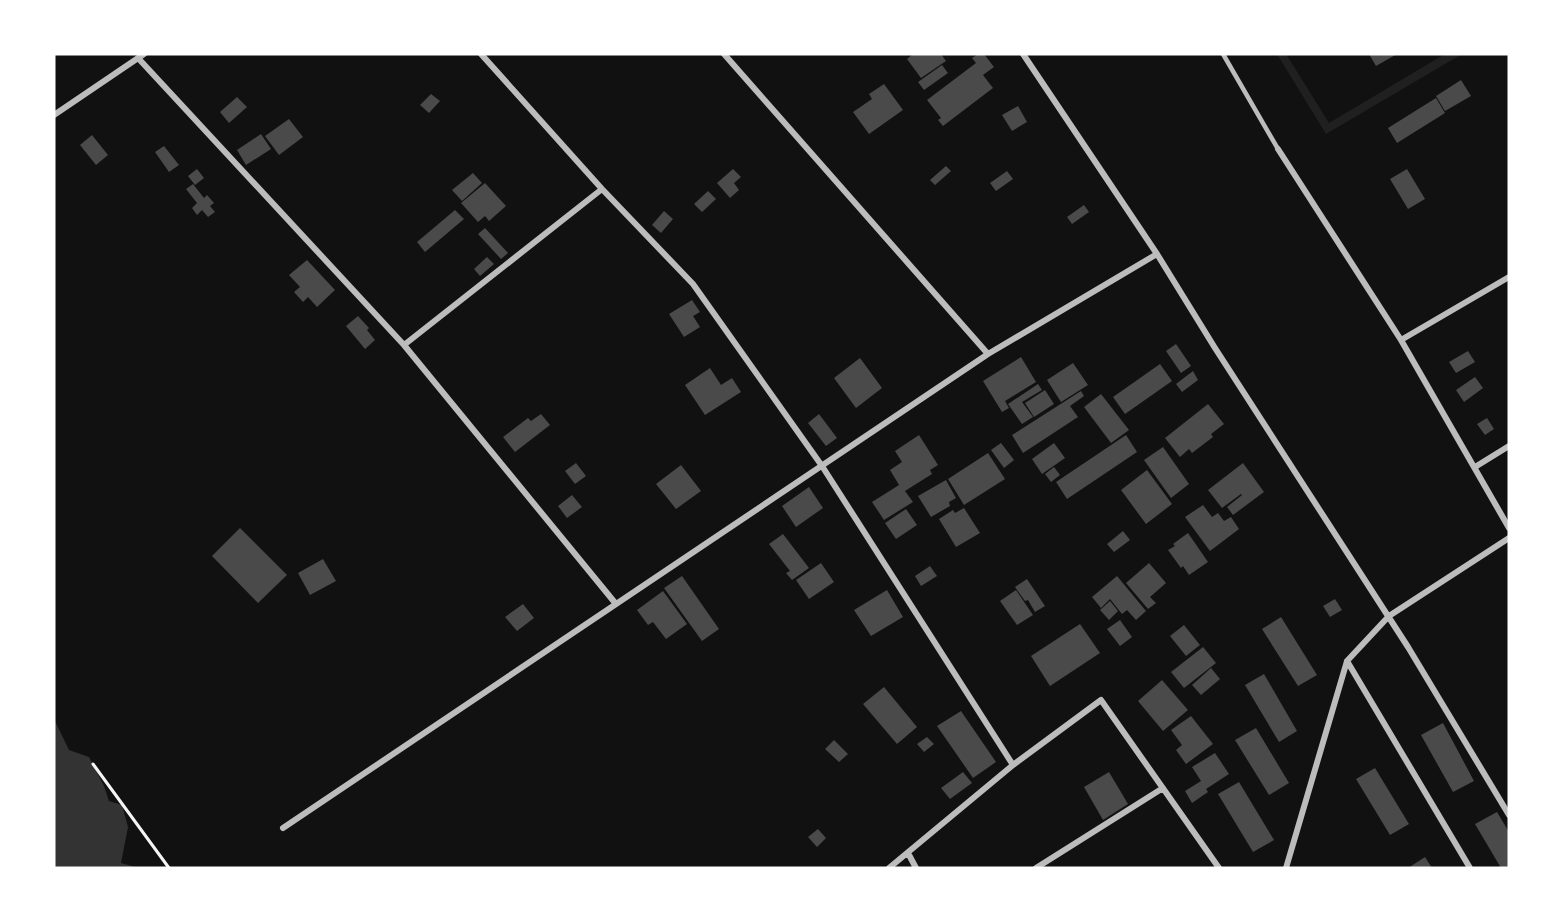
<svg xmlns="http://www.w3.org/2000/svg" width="1563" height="922" viewBox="0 0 1563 922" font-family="'PT Serif',serif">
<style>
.green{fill:#202020}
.water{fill:#333}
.building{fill:#4a4a4a}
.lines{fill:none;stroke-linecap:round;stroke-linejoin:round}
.path{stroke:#f5f5f5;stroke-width:3}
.service{stroke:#bcbcbc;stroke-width:4.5}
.minor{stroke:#bcbcbc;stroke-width:6}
</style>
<rect width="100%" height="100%" fill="#111"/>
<!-- green -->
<path class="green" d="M1277 54H1286L1329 123 1445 54H1462L1326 134Z"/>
<!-- water -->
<path class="water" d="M54 719 69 750 89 757 104 786 109 801 122 805 128 827 121 863 139 868H54Z"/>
<!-- building -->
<path class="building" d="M913 54H941L946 61 921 78 907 59Z
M978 54H984L994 67 983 75 993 88 943 126 938 120 941 118 927 100 976 63 972 58Z
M1369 54H1397L1376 66Z
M942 65 948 73 924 90 918 82Z
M1461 80 1471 96 1445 111 1436 96Z
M884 84 903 110 869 134 853 112 872 99 869 94Z
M431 94 440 101 429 113 420 105Z
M237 97 247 107 229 123 220 112Z
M1436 98 1445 113 1397 143 1388 128Z
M1018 106 1027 122 1012 131 1002 115Z
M289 119 303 137 279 155 265 136Z
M261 134 271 149 246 165 237 150Z
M92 135 108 155 96 165 80 145Z
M164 146 179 165 169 172 155 152Z
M946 166 951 171 935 185 930 180Z
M197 169 204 178 195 185 188 176Z
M733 169 741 177 734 183 739 190 730 198 717 183Z
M1407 169 1425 199 1408 209 1390 179Z
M1007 171 1013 179 996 191 990 183Z
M473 173 482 183 462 201 452 190Z
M485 183 506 206 489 221 485 216 478 222 461 203Z
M193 184 204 198 207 195 214 203 210 206 215 212 208 217 202 210 197 215 192 208 197 203 186 189Z
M708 191 716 199 702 212 694 204Z
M1084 205 1089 212 1072 224 1067 217Z
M455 210 464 219 425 252 417 242Z
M664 211 673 219 661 233 652 225Z
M485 228 508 253 501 259 478 234Z
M487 257 494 264 480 276 474 269Z
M307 260 335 290 317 307 308 297 303 302 294 292 300 287 289 275Z
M692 300 700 312 693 316 700 327 684 337 669 314Z
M358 316 369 328 367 330 375 340 365 349 346 326Z
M1176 344 1191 366 1181 373 1166 351Z
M1468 351 1475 362 1456 373 1449 362Z
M1021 357 1036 382 1005 401 1009 408 1002 412 983 381Z
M860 358 882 388 856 408 834 378Z
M1073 363 1088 385 1061 402 1047 380Z
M1160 364 1172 381 1125 414 1113 397Z
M710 368 721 385 732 378 741 392 705 415 685 385Z
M1193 371 1198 380 1182 392 1176 384Z
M1475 377 1483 388 1464 402 1456 390Z
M1038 384 1042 390 1022 402 1033 417 1022 424 1008 404Z
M1045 390 1054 404 1034 417 1025 403Z
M1081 391 1084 396 1070 406 1078 417 1023 453 1012 435Z
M1101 394 1129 430 1111 443 1084 407Z
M1208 404 1224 424 1211 434 1213 437 1192 453 1189 449 1180 457 1165 438Z
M541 414 550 425 515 452 503 437 528 418 531 421Z
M819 414 837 438 826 446 808 423Z
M1487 418 1494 429 1485 435 1477 424Z
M919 435 938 465 930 470 932 474 905 491 913 502 884 520 872 502 899 485 890 470 902 462 895 451Z
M1126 435 1137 452 1067 499 1056 482Z
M1001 443 1014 460 1004 468 991 450Z
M1054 443 1065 458 1042 474 1032 459Z
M1163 447 1189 484 1171 498 1144 460Z
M988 453 1005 479 964 505 948 479Z
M576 463 586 476 575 484 565 471Z
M1243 463 1264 492 1233 515 1227 507 1242 495 1241 494 1222 508 1208 490Z
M681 465 701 491 676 509 656 484Z
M1054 467 1060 475 1051 482 1045 474Z
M1147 470 1172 504 1146 524 1121 490Z
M946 480 956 498 949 502 950 506 931 517 918 496Z
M809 487 823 508 796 527 782 506Z
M572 495 582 507 567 518 558 506Z
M1203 505 1212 517 1218 513 1224 521 1231 517 1239 529 1210 551 1185 517Z
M964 508 980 533 956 547 939 519 953 510 955 513Z
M906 509 917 525 896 539 885 523Z
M240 528 287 575 258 603 212 556Z
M1123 531 1130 540 1114 552 1107 544Z
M1188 533 1208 562 1189 575 1183 566 1181 568 1168 550 1175 546 1173 544Z
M783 534 809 568 792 580 786 573 790 571 769 544Z
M323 559 336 581 310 595 298 573Z
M821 563 834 582 809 599 796 580Z
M1149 563 1166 583 1150 597 1156 603 1148 609 1126 583Z
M930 566 937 576 921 586 915 576Z
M682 576 719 629 702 641 664 588Z
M1117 576 1146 611 1136 620 1127 610 1122 614 1110 599 1101 608 1092 597Z
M1027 579 1045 606 1035 612 1028 600 1025 601 1015 587Z
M887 590 903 617 871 636 854 610Z
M1016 590 1033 615 1017 625 1000 601Z
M663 591 687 624 666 639 653 622 648 625 637 610Z
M1335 599 1342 610 1330 617 1323 606Z
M1110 601 1118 611 1109 620 1100 610Z
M523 604 534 618 517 631 505 617Z
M1281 617 1317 675 1298 686 1262 629Z
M1120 620 1132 637 1120 646 1107 629Z
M1080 624 1100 653 1050 686 1031 656Z
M1184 625 1200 645 1186 656 1170 636Z
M1203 647 1216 663 1184 688 1171 672Z
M1211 668 1220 679 1201 695 1192 685Z
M1264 674 1297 731 1279 742 1245 685Z
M1162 680 1188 710 1163 731 1138 701Z
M884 687 917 727 897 744 863 704Z
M961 711 996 762 973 778 937 726Z
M1191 716 1213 744 1186 764 1176 750 1182 745 1171 730Z
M1443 723 1474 781 1453 792 1421 735Z
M1256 728 1289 783 1269 795 1235 740Z
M927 737 934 744 924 752 917 744Z
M834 740 848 754 839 762 825 749Z
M1215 753 1229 774 1206 789 1208 792 1192 803 1185 791 1201 781 1192 767Z
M1375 768 1409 824 1390 835 1356 779Z
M963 772 972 783 950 799 941 788Z
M1109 772 1128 804 1103 820 1084 787Z
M1239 782 1274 840 1253 852 1218 794Z
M1497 812 1509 832V868H1501L1475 824Z
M818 829 826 838 817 847 808 837Z
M1425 857 1432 868H1408Z"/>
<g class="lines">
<!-- path -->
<path class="path" d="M93 764 169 868"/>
<!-- service -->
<path class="service" d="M1223 54 1278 149"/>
<!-- minor -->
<path class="minor" d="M481 54 602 189 693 284 822 466 1013 765
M724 54 988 354
M1023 54 1157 254 1215 348 1408 647 1509 815
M138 58 404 345 616 604
M54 115 144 54
M1278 149 1401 340 1509 528
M1401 340 1509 277
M404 345 602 189
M1475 467 1509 446
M1347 661 1470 868
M283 828 988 354 1157 254
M908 853 916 868
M889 868 1013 765 1101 700 1219 868
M1036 868 1163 788
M1286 868 1347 661 1389 616 1509 538"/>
</g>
<!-- border -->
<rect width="1563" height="922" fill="none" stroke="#ffffff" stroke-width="111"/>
</svg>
